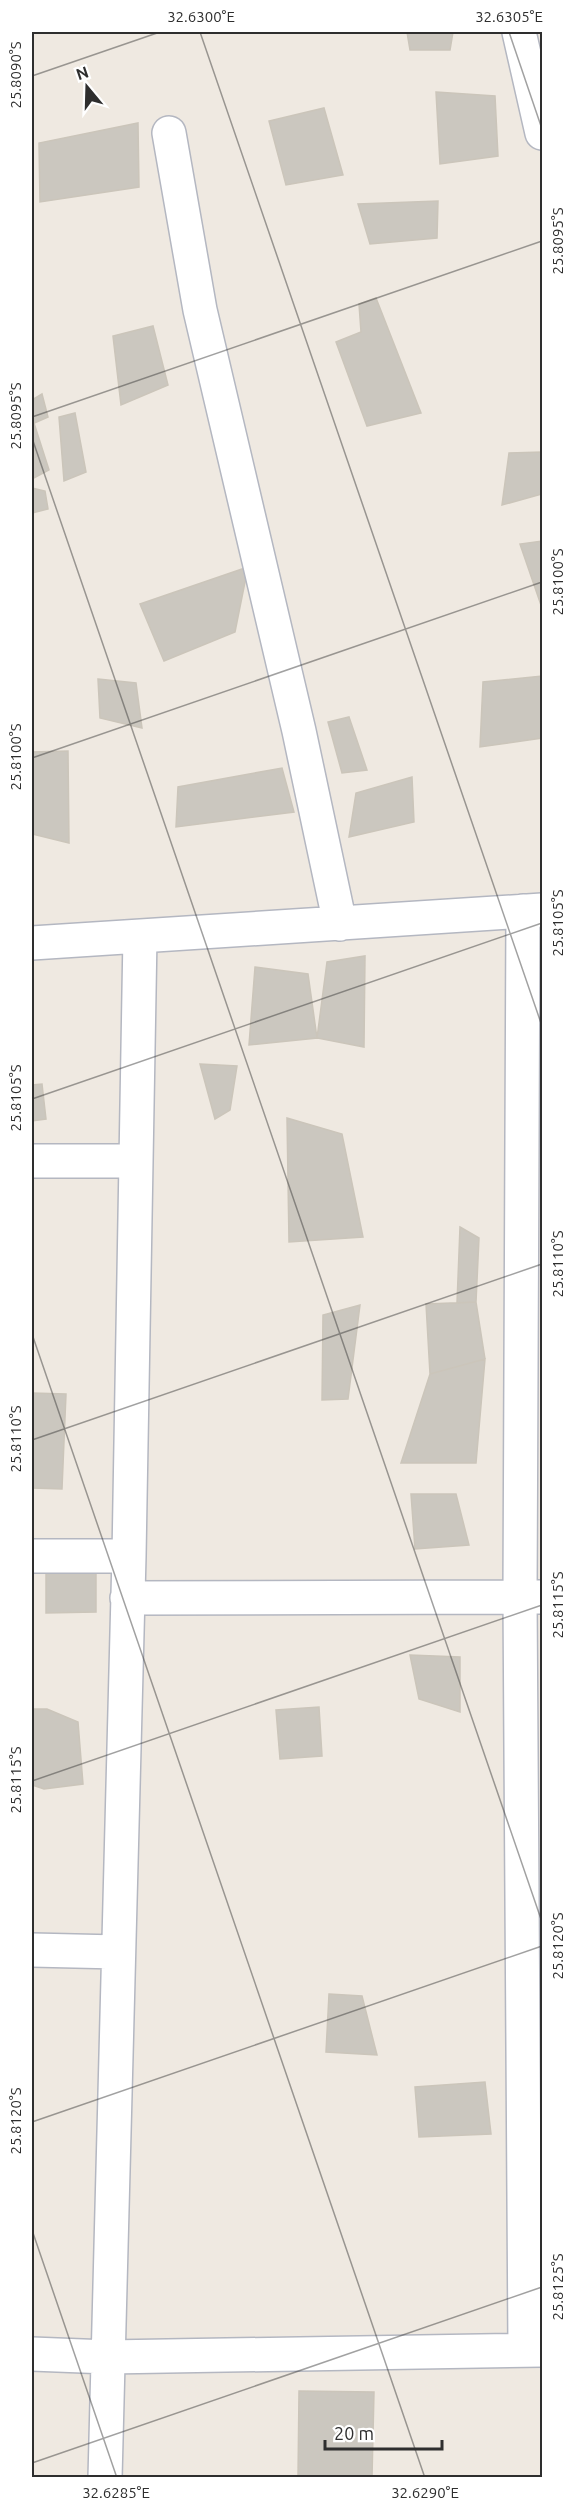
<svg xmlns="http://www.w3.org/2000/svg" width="574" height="2509" viewBox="0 0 574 2509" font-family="Ubuntu,sans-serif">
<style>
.building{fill:#cbc7bf;stroke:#cbc5ba;stroke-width:1.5}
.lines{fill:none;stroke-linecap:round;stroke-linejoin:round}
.minor-casing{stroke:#b4b7c1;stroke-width:36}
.minor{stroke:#fff;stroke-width:33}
.ticks{fill:none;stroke:#2e2e2e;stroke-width:1.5;stroke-opacity:0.45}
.neatline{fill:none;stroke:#2e2e2e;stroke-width:2}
.ticks-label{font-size:15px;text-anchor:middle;fill:#2e2e2e}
</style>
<rect width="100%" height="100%" fill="#efe9e1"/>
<!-- building -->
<path class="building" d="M407 32H453L450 50H410Z
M436 92 495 96 498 156 440 164Z
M324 108 343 175 286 185 269 121Z
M138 123 139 187 40 202 39 143Z
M438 201 437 238 370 244 358 204Z
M376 298 421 413 367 426 336 342 361 332 359 304Z
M153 326 168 385 121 405 113 336Z
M42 394 48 417 32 424V400Z
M75 413 86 472 64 481 59 417Z
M34 423 49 470 32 479V424Z
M542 452V494L502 505 509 453Z
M32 488 45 491 48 509 32 513Z
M542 541V608L520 544Z
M248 567 235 632 164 661 140 604Z
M542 676V738L480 747 483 682Z
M98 679 136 683 142 728 100 718Z
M349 717 367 770 342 773 328 722Z
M68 751 69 843 32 834V752Z
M282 768 294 812 176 827 178 787Z
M412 777 414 822 349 837 356 793Z
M365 956 364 1047 317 1038 327 962Z
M255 967 308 974 317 1038 249 1045Z
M200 1064 237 1066 230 1110 215 1119Z
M42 1084 46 1119 32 1121V1085Z
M287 1118 342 1134 363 1237 289 1242Z
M460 1227 479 1238 476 1302 457 1303Z
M476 1302 485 1359 430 1374 426 1304Z
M360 1305 348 1399 322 1400 323 1315Z
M485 1359 476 1463H401L430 1374Z
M32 1393 66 1394 62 1489 32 1488Z
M411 1494H456L469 1545 415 1549Z
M46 1572H96V1612L46 1613Z
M410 1655 460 1657V1712L419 1699Z
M319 1707 322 1756 280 1759 276 1710Z
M32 1709H47L78 1722 83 1784 44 1789 32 1785Z
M329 1994 362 1996 377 2055 326 2052Z
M485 2082 491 2134 419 2137 415 2087Z
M299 2391 374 2392 372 2478H298Z"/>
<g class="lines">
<defs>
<path id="minor" d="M519 32 542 133
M169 133 200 310 299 731 340 924
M523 911 520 1597 525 2349
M32 943 542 910
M32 1161H134
M32 1556H129
M127 1598 541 1597
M32 1950 118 1952
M32 2354 108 2357 542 2350
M105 2478 129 1556 140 936"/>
</defs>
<!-- minor casing -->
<use href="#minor" class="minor-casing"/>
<!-- minor -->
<use href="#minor" class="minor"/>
</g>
<!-- ticks -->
<path class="ticks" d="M200 32 542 1026M509 32 542 129M32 76 160 32M32 417 542 241M32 438 542 1922M32 758 542 582M32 1099 542 923M32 1334 425 2478M32 1440 542 1264M32 1781 542 1605M32 2122 542 1946M32 2230 117 2478M32 2463 542 2287"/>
<!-- border -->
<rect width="574" height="2509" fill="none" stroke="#ffffff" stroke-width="66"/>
<!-- north arrow -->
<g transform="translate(87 87) rotate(341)" stroke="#ffffff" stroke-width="4.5" paint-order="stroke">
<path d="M0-4.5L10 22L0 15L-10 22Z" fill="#2e2e2e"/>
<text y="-9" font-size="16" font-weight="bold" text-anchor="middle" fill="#2e2e2e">N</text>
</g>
<!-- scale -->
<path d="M325 2440v9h117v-9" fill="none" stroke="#2e2e2e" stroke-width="3"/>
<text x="334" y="2440" font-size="18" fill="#2e2e2e" stroke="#ffffff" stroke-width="4.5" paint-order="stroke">20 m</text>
<rect x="33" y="33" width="508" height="2443" class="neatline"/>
<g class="ticks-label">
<text x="201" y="22">32.6300°E</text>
<text x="509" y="22">32.6305°E</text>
<text transform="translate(16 75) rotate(-90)" y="5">25.8090°S</text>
<text transform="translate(558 241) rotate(-90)" y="5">25.8095°S</text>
<text transform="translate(16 416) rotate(-90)" y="5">25.8095°S</text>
<text transform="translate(558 582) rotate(-90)" y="5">25.8100°S</text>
<text transform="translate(16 757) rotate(-90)" y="5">25.8100°S</text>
<text transform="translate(558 923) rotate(-90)" y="5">25.8105°S</text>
<text transform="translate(16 1098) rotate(-90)" y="5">25.8105°S</text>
<text transform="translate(558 1264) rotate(-90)" y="5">25.8110°S</text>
<text transform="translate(16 1439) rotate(-90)" y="5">25.8110°S</text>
<text transform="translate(558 1605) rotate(-90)" y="5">25.8115°S</text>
<text transform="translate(16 1780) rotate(-90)" y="5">25.8115°S</text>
<text transform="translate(558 1946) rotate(-90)" y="5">25.8120°S</text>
<text transform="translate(16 2121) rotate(-90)" y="5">25.8120°S</text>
<text transform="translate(558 2287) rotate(-90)" y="5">25.8125°S</text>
<text x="116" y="2498">32.6285°E</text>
<text x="425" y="2498">32.6290°E</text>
</g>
</svg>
